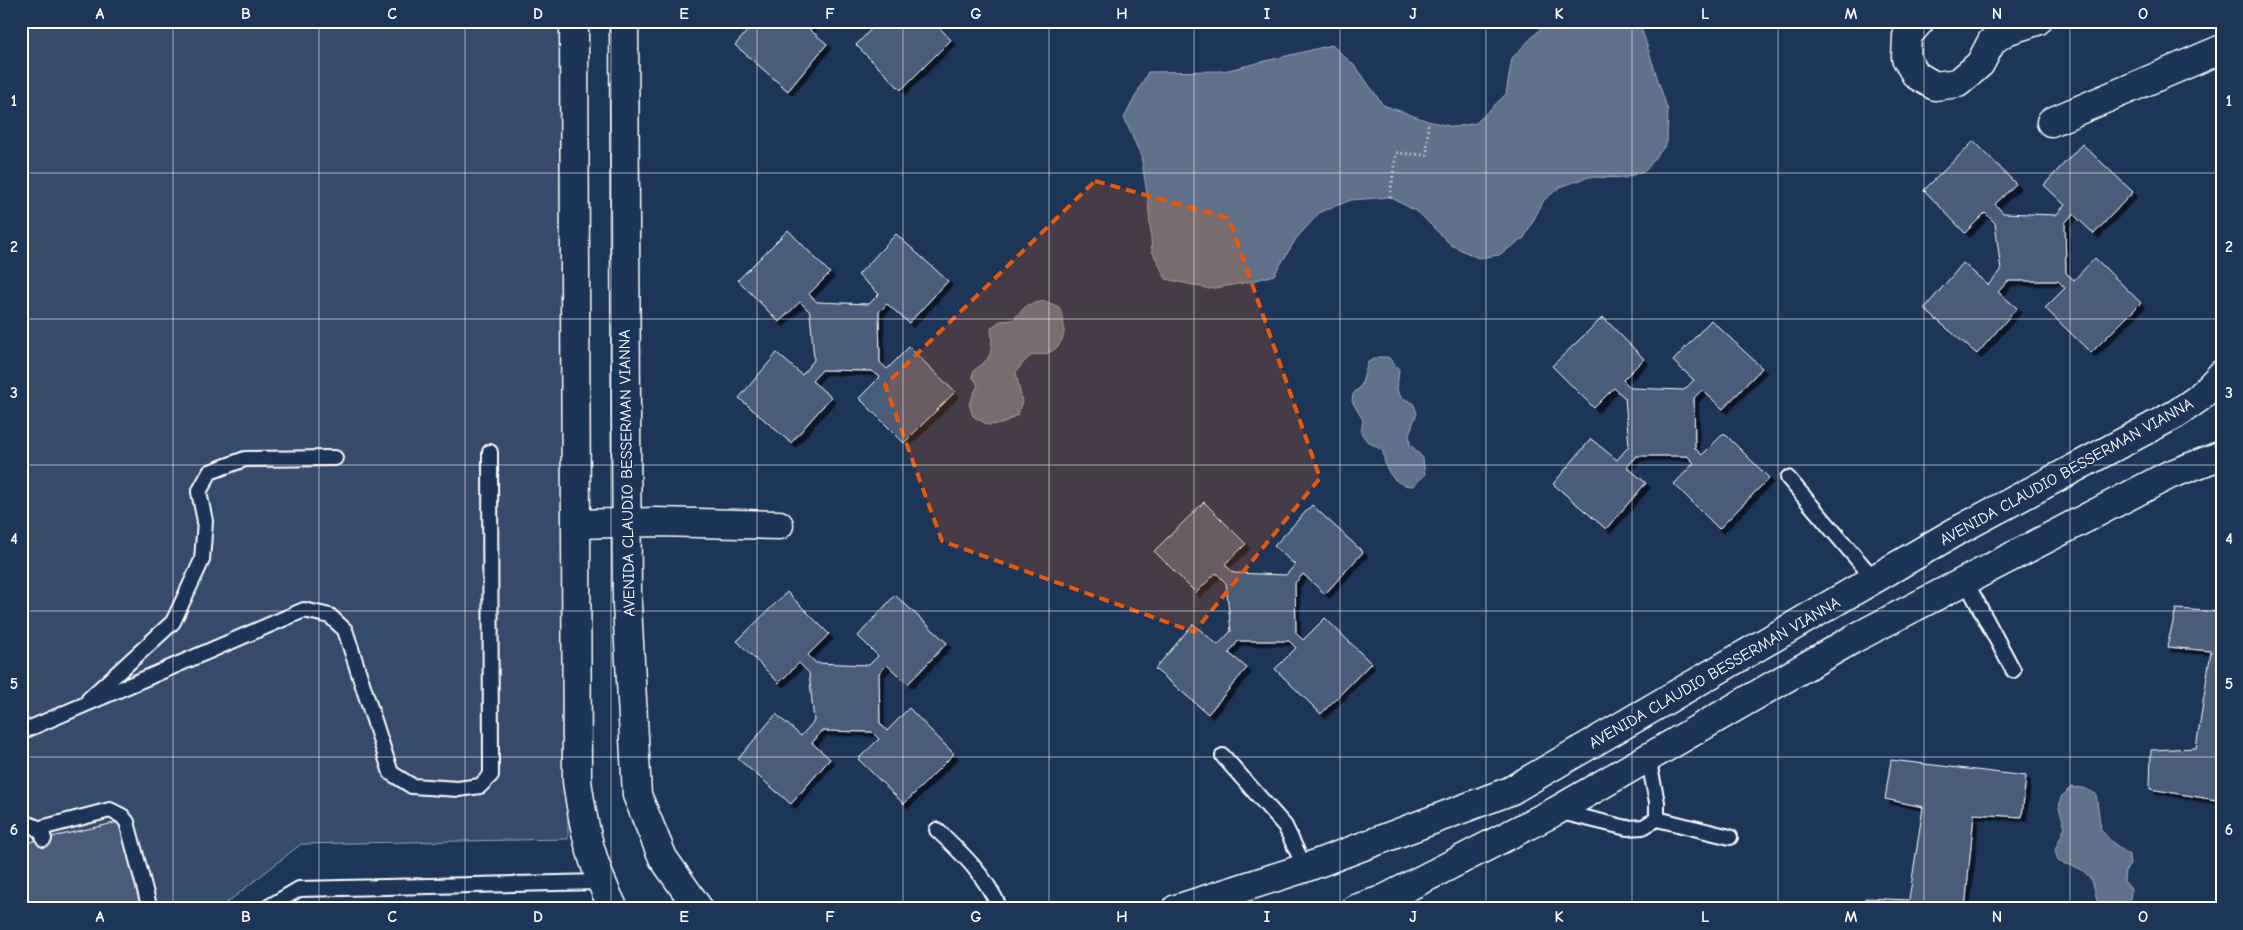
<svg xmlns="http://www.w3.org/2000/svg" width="2243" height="930" viewBox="0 0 2243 930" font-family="'Comic Neue',sans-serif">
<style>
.green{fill:#364b69;stroke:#9aa5b4}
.water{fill:#617289;stroke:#a0aab8}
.building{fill:#4a5d79;stroke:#fff;filter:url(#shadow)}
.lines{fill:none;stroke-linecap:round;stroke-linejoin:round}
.service-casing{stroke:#fff;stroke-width:18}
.minor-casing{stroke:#fff;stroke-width:31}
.path{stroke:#fff;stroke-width:3;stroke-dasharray:1 4;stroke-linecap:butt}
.service{stroke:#1d3557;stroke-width:14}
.minor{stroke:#1d3557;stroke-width:28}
.marked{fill:#e8590c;fill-opacity:0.2;stroke:#e8590c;stroke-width:4;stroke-dasharray:10 6;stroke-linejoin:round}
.grid{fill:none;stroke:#fff;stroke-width:1;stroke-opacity:0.55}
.labels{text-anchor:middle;stroke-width:4;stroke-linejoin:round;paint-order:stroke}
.street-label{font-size:16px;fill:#fff;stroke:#1d3557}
.neatline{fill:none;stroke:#fff;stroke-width:2}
.grid-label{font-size:16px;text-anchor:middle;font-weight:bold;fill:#fff}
</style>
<defs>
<filter id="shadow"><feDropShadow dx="4.5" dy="4.5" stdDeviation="0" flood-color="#0009"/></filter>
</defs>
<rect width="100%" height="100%" fill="#1d3557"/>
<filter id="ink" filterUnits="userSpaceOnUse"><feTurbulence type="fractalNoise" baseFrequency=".02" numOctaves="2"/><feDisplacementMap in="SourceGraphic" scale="10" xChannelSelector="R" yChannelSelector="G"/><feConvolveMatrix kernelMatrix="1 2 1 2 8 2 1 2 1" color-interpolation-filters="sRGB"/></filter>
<g filter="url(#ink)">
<!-- green -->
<path class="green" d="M21 21H568V839L301 844 219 909H23L21 897Z"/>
<!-- water -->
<path class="water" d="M1555 21H1639L1668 111 1667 143 1646 170 1625 178 1589 177 1560 187 1544 200 1524 238 1499 255 1478 258 1451 245 1419 213 1390 197 1351 200 1320 212 1296 239 1274 275 1249 282 1210 289 1166 279 1152 251 1148 200 1141 156 1124 118 1148 72 1224 71 1332 45 1357 68 1383 105 1428 121 1454 127 1476 123 1506 94 1512 58 1546 23Z
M1045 301 1059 307C1067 324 1068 347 1045 354 1042 355 1037 354 1033 355 1026 358 1021 366 1016 372L1022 402 1017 415 1002 424 988 425 973 416 969 404 978 385 972 376 974 370C993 358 993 350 991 328L1000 321 1013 320 1027 305Z
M1378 357H1388L1399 369 1397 390 1401 397 1413 403 1417 413 1409 434 1410 444 1423 458 1425 475 1413 486C1393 486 1384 469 1383 451L1367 441 1361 433 1363 420 1352 401 1353 394 1361 386 1368 362Z
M2071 787 2084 788 2096 794 2101 830 2111 841 2129 855 2130 865 2125 871 2124 881 2131 889 2130 903 2124 909C2081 909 2106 888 2083 871 2077 866 2065 865 2058 861L2055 850 2065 827 2059 808 2061 797Z"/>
<!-- building -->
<path class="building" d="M756 21H815L809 29 827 44 788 91 735 45Z
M873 21H933L951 40 901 90 856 45 876 24Z
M1974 141 2016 184 1995 204 2003 213 2056 215 2065 205 2044 185 2082 144 2133 192 2094 234 2073 214 2065 223 2066 273 2074 280 2095 258 2141 303 2091 353 2045 308 2065 288 2058 281H2008L1998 292 2017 308 1977 354 1924 309 1963 263 1988 285 2001 271 1995 223 1985 213 1965 233 1924 190Z
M788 230 830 273 809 294 817 302 869 304 879 294 858 275 896 234 948 281 909 323 887 304 879 312 880 362 887 369 909 347 955 392 904 443 859 398 880 377 872 371 822 370 812 381 831 397 791 443 739 398 777 353 802 375 814 360 810 312 800 302 779 322 738 280Z
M1603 317 1644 359 1623 380 1631 388 1684 390 1694 380 1673 361 1711 320 1762 368 1723 409 1702 390 1694 398 1695 448 1702 455 1724 433 1769 478 1719 529 1674 484 1694 463 1687 456H1637L1627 467 1646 483 1606 529 1553 484 1591 439 1617 460 1629 446 1625 398 1614 388 1594 408 1552 366Z
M1204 502 1246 544 1225 564 1233 573 1286 575 1295 565 1274 546 1312 505 1363 552 1325 594 1303 574 1295 583 1296 633 1303 640 1325 618 1371 663 1321 714 1275 669 1296 648 1289 641H1238L1229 653 1247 668 1208 714 1155 669 1193 624 1218 645 1231 631 1226 583 1216 573 1196 593 1154 551Z
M787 592 829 634 808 655 816 663 869 665 878 656 858 636 895 595 947 643 908 684 887 665 879 673 880 723 887 731 909 708 954 754 904 804 858 759 879 739 872 732 822 731 812 743 830 759 791 804 738 759 776 714 801 736 814 721 809 673 799 663 779 683 737 641Z
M2176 609 2222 612V801L2150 789 2151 750 2196 748 2211 651 2167 647Z
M1891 760 2026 776 2022 817 1974 814 1965 909H1865V898L1909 900 1923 807 1885 799Z
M119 822 142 909H21V844Z"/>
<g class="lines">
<defs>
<path id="service" d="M1788 478 1874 579
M1965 580 2013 670
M89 699 173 622 202 560 205 521 199 492 210 472 245 459 335 458
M21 732 304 610 330 616 345 630 391 773 412 786 458 789 480 786 491 775 490 452
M1223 756 1285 826 1305 868
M1648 757 1657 802V819
M1557 811 1627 828 1643 827 1657 819
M1657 819 1730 837
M21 823C32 824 42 828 44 839
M37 829 110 810 122 816 127 822 150 909
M937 830C963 854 986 876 1000 909
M265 909 299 889 600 882"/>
<path id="minor" d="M574 21 577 781C584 829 591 864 614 909
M624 21 627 605 637 795 663 858 699 909
M1920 21 1907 36 1906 58 1916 75 1935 86 1958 83 1980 64 1992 41 2006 31 2037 21
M2051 122 2222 49
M576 524 656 522 779 525
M1176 909 1305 868 1510 791 1955 532 2176 414 2199 398 2222 374
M1355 909 1382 900 1556 811 1855 638 2169 475 2222 455"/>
</defs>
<!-- service casing -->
<use href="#service" class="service-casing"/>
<!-- minor casing -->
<use href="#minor" class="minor-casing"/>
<!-- path -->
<path class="path" d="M1390 197 1396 153 1427 155 1428 121"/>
<!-- service -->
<use href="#service" class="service"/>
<!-- minor -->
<use href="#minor" class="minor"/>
</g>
</g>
<!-- marked area -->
<path class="marked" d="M1095 181 1229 218 1320 478 1194 632 942 541 885 385Z"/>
<!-- grid -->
<path class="grid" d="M173 21V909M319 21V909M465 21V909M611 21V909M757 21V909M903 21V909M1049 21V909M1194 21V909M1340 21V909M1486 21V909M1632 21V909M1778 21V909M1924 21V909M2070 21V909M21 173H2222M21 319H2222M21 465H2222M21 611H2222M21 757H2222"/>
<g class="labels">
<!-- street labels -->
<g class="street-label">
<text transform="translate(2066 471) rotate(-29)" y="6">AVENIDA CLAUDIO BESSERMAN VIANNA</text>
<text transform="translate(626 473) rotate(-91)" y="6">AVENIDA CLAUDIO BESSERMAN VIANNA</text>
<text transform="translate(1714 672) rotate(-30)" y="6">AVENIDA CLAUDIO BESSERMAN VIANNA</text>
</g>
</g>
<!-- margin -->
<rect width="2243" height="930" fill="none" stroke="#1d3557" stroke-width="55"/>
<rect x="28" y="28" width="2188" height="874" class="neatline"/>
<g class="grid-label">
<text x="100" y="19">A</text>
<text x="246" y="19">B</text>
<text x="392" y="19">C</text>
<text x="538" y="19">D</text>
<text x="684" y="19">E</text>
<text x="830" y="19">F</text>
<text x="976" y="19">G</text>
<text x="1122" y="19">H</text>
<text x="1267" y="19">I</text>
<text x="1413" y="19">J</text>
<text x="1559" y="19">K</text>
<text x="1705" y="19">L</text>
<text x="1851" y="19">M</text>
<text x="1997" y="19">N</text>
<text x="2143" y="19">O</text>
<text x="14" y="106">1</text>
<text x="2229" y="106">1</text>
<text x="14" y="252">2</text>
<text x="2229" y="252">2</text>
<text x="14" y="398">3</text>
<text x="2229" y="398">3</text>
<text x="14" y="544">4</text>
<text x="2229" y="544">4</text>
<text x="14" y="689">5</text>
<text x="2229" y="689">5</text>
<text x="14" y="835">6</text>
<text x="2229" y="835">6</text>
<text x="100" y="922">A</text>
<text x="246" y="922">B</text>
<text x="392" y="922">C</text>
<text x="538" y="922">D</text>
<text x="684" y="922">E</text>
<text x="830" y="922">F</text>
<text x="976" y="922">G</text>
<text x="1122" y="922">H</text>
<text x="1267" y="922">I</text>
<text x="1413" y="922">J</text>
<text x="1559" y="922">K</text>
<text x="1705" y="922">L</text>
<text x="1851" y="922">M</text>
<text x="1997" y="922">N</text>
<text x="2143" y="922">O</text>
</g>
</svg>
